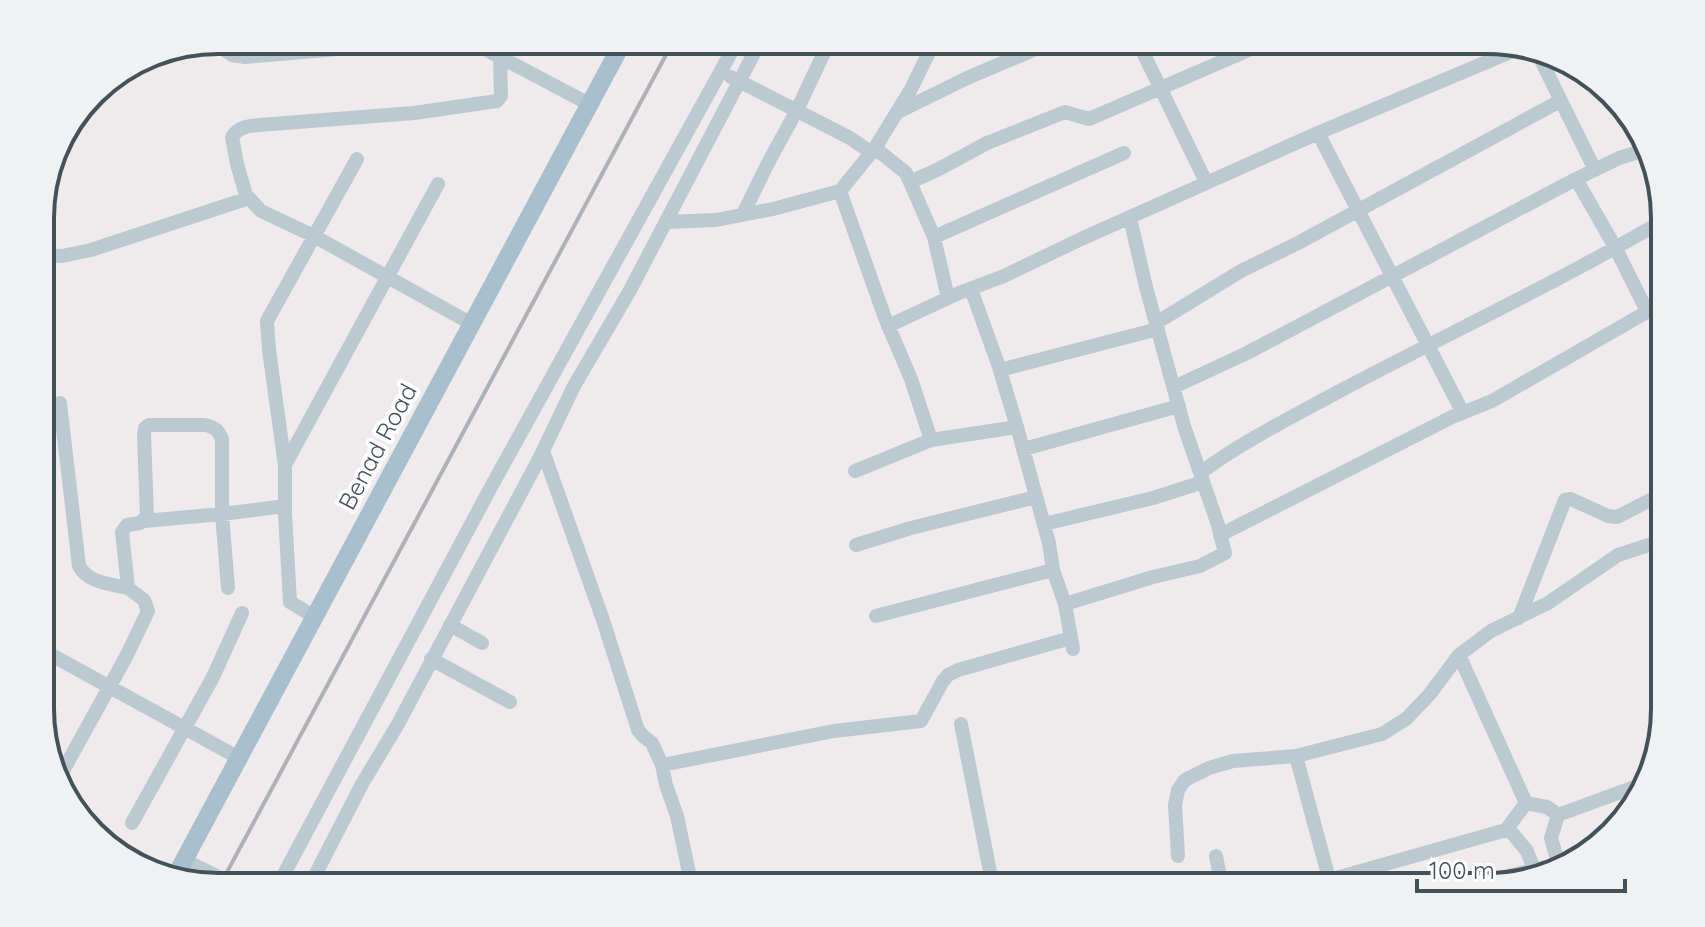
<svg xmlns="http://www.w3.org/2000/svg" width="1705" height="927" viewBox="0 0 1705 927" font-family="Quicksand,sans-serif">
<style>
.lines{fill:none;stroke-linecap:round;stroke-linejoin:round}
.minor{stroke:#bbc9d0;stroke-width:14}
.major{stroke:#a8c0ce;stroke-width:18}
.rail{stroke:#adb2b7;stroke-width:4}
.labels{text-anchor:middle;stroke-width:8;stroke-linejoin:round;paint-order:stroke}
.street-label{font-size:24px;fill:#43525a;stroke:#fff}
.rim{fill:none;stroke:#43525a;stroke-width:4}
</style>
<rect width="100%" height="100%" fill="#efebec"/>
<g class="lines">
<!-- minor -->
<path class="minor" d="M222 40 226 51 232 55 245 57 396 44 401 40
M468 40 589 104
M1137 40 1206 182
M1537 52 1595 170
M731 77 850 138 872 153
M898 112 967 78 1057 40
M1318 133 1463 413
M875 148 906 173 934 237 948 298
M1576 179 1615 247 1647 311
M910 182 939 169 987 143 1065 112 1089 119 1272 40
M840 191 885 318 911 379 931 440 855 471
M743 214 768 163 797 110 830 40
M666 222 716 220 773 209 840 191 875 148 910 91 935 40
M934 237 1124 153
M41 256H62L91 250 249 198
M971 289 998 364 1017 427 1049 543 1053 570 1065 604 1073 649
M1156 323 1241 271 1298 243 1560 101
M472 324 314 236 261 211 246 195 237 164 232 137C239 127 247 126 259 125L414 113 497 101 501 96 500 58
M888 326 959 293 1004 276 1081 239 1318 133 1520 48
M1000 370 1158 329
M1174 387 1247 353 1576 179 1619 158 1639 152
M60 403 79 566C88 583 111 584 128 588
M931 440 1017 427
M1024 449 1179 406
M543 451 603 620 638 730 644 737 652 743 662 765 666 785 677 816 692 887
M285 465 438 184
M1200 473C1242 442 1290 418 1336 393 1445 335 1557 283 1664 220
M144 521 222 514 285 506
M1044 524 1153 498 1203 482
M1220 535 1452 417 1492 401 1664 302
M856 545 911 528 1036 497
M1065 604 1153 577 1200 566 1225 553 1218 525 1184 426 1146 287 1130 218
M876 616 1053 570
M315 617 290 602 285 514V466L269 350 267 321 357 159
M1519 618 1565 500 1571 499 1608 516 1617 517 1664 493
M450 625 482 643
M46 652 239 758
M1459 655 1526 803
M431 659 510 702
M961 724 993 887
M1296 756 1331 886
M662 765 834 731 921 721 943 681 948 675 958 670 1071 638
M59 778 127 655 148 611 144 600 128 588 122 532 127 525 140 523 147 516 144 435 145 428 149 425H205C215 427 218 430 222 439V514L228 588
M1558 815 1648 782
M1558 815 1551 838 1559 866
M132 823 213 677 242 613
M1508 828 1527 851 1536 874
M1178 856 1175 805 1178 790 1185 780 1209 768 1233 761 1296 756 1382 734 1406 719 1429 695 1459 655 1491 631 1548 603 1618 555 1655 543 1665 544
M1216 856 1222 887
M184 860 239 887
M1329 880 1506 830 1526 803 1547 807 1558 815
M277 887 491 487 738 40
M309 887 362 784 398 724 540 457 574 386 629 292 761 40
M1464 887 1566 862 1588 854"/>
<!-- major -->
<path class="major" d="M175 877 624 40"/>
<!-- rail -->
<path class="rail" d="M219 887 674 40"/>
</g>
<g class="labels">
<!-- street labels -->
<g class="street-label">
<text transform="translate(378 447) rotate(-62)" y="8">Benad Road</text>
</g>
</g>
<!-- crop -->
<path d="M0 0H1705V927H0ZM218 54H1487A164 164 0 0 1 1651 218V709A164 164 0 0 1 1487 873H218A164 164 0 0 1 54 709V218A164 164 0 0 1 218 54Z" fill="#f0f1f2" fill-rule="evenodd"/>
<path class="rim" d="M218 54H1487A164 164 0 0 1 1651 218V709A164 164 0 0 1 1487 873H218A164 164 0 0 1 54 709V218A164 164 0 0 1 218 54Z"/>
<!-- scale -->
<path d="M1417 879v12h208v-12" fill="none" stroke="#43525a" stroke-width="4"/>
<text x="1429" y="879" font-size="24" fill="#43525a" stroke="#ffffff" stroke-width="6" paint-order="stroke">100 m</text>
</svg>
